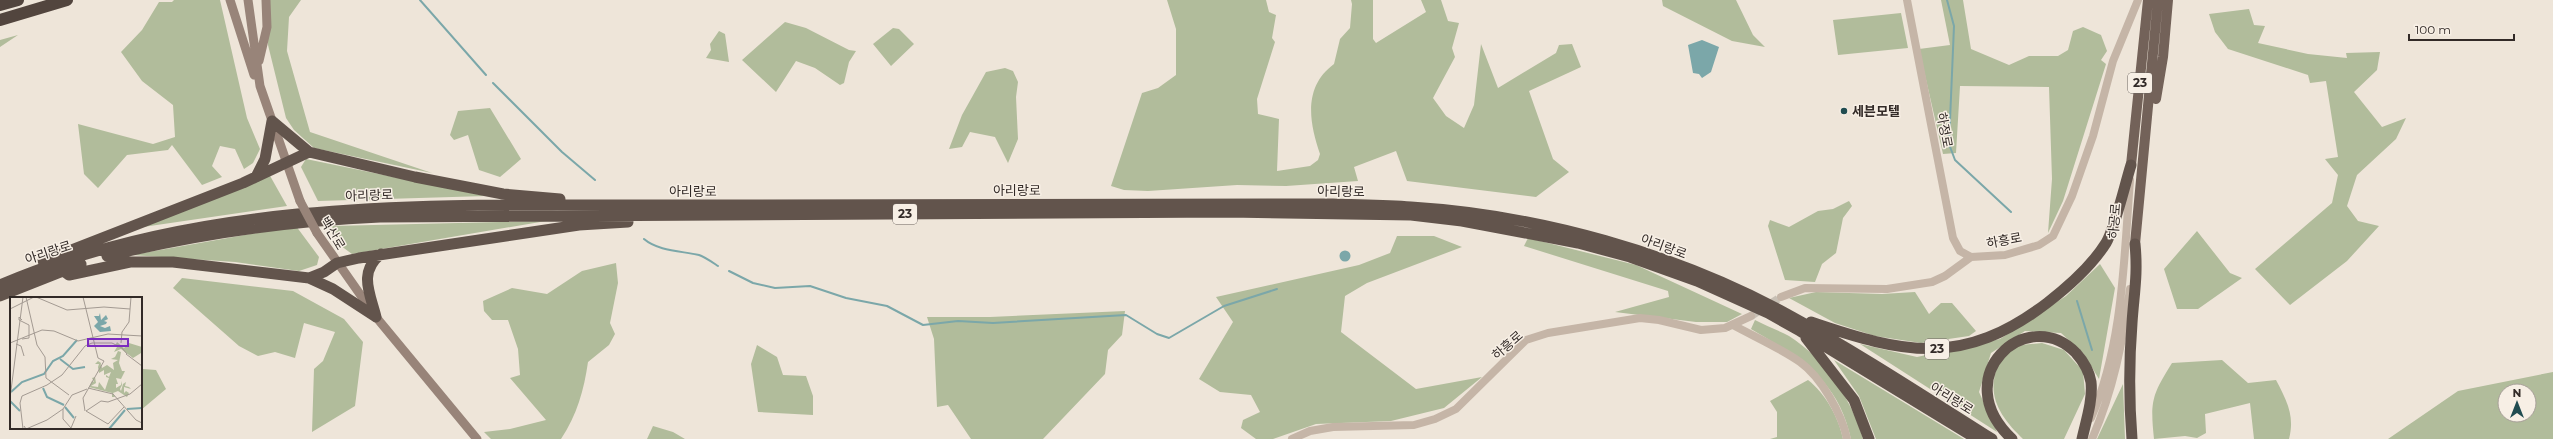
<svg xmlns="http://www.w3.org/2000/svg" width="2553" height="439" viewBox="0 0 2553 439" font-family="Montserrat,'Noto Sans KR',sans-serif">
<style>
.green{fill:#b1bc9b;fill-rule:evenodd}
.water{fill:#7ba7a9}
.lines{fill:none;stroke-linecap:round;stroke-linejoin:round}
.stream{stroke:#7ba7a9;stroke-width:2}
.tertiary-tunnel{stroke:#c8c0b5;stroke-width:8;stroke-dasharray:8 4;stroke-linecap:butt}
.tertiary{stroke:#c5b5a7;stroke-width:8}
.secondary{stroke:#988479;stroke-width:9}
.primary{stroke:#736259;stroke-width:10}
.trunk{stroke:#62544c;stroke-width:11}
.motorway{stroke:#52453e;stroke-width:12}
.secondary-bridge{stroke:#988479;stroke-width:9}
.poi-dot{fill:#204c50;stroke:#f7efe5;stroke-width:1.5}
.labels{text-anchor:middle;stroke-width:3;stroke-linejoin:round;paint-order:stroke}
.shield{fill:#f7efe5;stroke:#6d6560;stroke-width:1}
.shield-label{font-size:12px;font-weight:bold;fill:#322a27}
.poi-label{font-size:13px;font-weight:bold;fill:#322a27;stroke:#f7efe5;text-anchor:start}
.street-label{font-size:13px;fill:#322a27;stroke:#f7efe5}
.inset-river{fill:none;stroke:#7ba7a9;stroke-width:2}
.inset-road{fill:none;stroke:#a39a92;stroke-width:1}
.view{fill:#7b2cbf;fill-opacity:0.15;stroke:#7b2cbf;stroke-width:2}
.inset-edge{fill:none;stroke:#322a27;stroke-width:2}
</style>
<rect width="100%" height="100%" fill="#eee5d9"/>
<!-- green -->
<path class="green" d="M174 0H220L247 118 260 149 253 163 244 169 235 149 220 146 212 166 222 177 202 185 172 145 168 150 127 155 98 188 84 174 78 124 153 144 175 137 173 105 142 81 121 52 142 30 159 2H172Z
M268 0H301L289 17 287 51 310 132 432 173 314 148 294 130 286 118 268 45Z
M1167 0H1266L1269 12 1276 15 1272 38 1275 42 1257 99 1258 114 1279 119 1277 171 1310 166 1318 160 1320 154C1309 122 1303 87 1334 64L1340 39 1350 28 1352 4 1351 0H1373V39L1376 43 1426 12 1421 0H1441L1448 21 1459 23 1452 48 1455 57 1433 98 1446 116 1464 128 1474 105 1481 44 1498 88 1556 53 1559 45 1572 44 1581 67 1529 91 1553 159 1569 172 1536 197 1407 181 1396 151 1354 167 1358 181 1286 186 1237 185 1148 191 1124 190 1111 186 1142 93 1158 88 1176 75V29Z
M1662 0H1736L1753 35 1765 47 1732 41 1663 6Z
M1941 0H1963L1971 49 2009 65 2029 56H2058L2068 50 2073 31 2083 27 2101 35 2107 51 2101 60 2106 64 2063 201 2048 233 2052 179 2049 87 1960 86 1956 153 1943 154 1919 49 1950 45Z
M2249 9 2254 25 2265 26 2258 43 2308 54 2347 58 2346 53 2380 52 2377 70 2354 92 2382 127 2406 118 2396 139 2357 175 2347 206 2358 221 2379 226 2347 261 2290 305 2255 269 2332 203 2338 175 2325 159 2338 157 2326 81 2310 83 2308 75 2228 49 2215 32 2209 14Z
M1901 13 1908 48 1838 55 1833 20Z
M785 22 806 28 849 50 856 51 849 62 844 83 840 85 815 68 796 61 776 92 742 60Z
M893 28 899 29 914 44 891 66 873 44Z
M719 31 725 34 729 62 706 58 711 50 710 44Z
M18 35 0 47V40Z
M1005 68 1013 71 1018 82 1016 97 1018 139 1008 163 995 137 970 132 962 147 949 149 962 115 986 72Z
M490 108 521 159 500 177 479 170 468 135 454 140 450 135 458 111Z
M306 159 486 196 318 201 301 167Z
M269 174 287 206 143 227Z
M1849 201 1852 206 1843 218 1836 253 1822 264 1815 282 1785 280 1768 226 1770 220 1789 227 1818 211 1833 209Z
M546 221 352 254 337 243 332 226Z
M296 226 319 257 317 265 299 271 235 262 132 255Z
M2197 231 2230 273 2242 278 2198 309H2177L2164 269Z
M1397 236H1434L1462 247 1367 283 1345 296 1341 332 1416 389 1482 377 1444 408 1391 421 1316 424 1273 439H1256L1241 428 1243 420 1260 412 1251 395 1220 392 1199 379 1233 322 1216 297 1359 265 1390 253Z
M1528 238 1636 265 1742 314 1727 322H1696L1615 312 1669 297 1668 291 1524 246Z
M616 263 618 283 610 323 615 334 609 345 588 362C584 390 577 415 561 439H491L484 432 510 429 546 420 510 378 520 375 518 349 508 320H492L484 311 483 301 512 288 547 294 582 271Z
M2100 264 2115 288 2099 379 2083 353 2061 333 2025 331 1991 353 1979 392 1997 432 1860 344 1917 357 2000 339 2066 296Z
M182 278 293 291 344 319 363 342 355 406 312 432 314 369 323 361 335 332 304 323 295 358 275 352 258 356 239 346 173 288Z
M1816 292 1882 294 1915 292 1929 314 1941 303H1952L1976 331 1969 336 1921 343 1875 336 1835 323 1789 298Z
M1125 311 1122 335 1108 350 1105 374 1043 439H971L948 405 937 407 934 339 927 317H990Z
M1755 320C1766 326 1778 330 1789 336 1823 357 1853 401 1863 439H1851C1838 379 1800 358 1751 329Z
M2042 343 2064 350 2083 371 2085 394 2064 439H2023C2002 419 1985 396 1998 366 2002 359 2007 352 2014 348 2021 344 2034 344 2042 343Z
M757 345 777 357 783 375 806 376 813 396V415L758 412 751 364Z
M1834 360 1964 439H1876L1859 396Z
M2222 360 2248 383 2276 380C2287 401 2295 416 2289 439H2254L2250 403 2205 414 2206 433 2197 438 2185 436 2154 439C2150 401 2152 395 2172 363Z
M143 369 156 370 166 389 141 410Z
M2553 372V439H2388L2458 391ZM2505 391H2529V415H2505Z
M1808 380C1825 393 1839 418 1843 439H1770L1777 437V412L1770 401Z
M2123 384 2125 439H2097Z
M653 426 673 432 685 439H647Z"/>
<!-- water -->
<path class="water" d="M1702 40 1719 47 1711 72 1702 78 1699 74 1693 73 1688 45Z
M1339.5 256a5.5 5.5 0 1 1 11 0a5.5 5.5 0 1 1-11 0Z"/>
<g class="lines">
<!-- stream -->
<path class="stream" d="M420 0 486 75
M1947 0 1954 26 1949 144 1955 160 2011 212
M493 83 562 152 595 180
M644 239C658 251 681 251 699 255 705 257 712 262 718 266
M729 271 753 283 775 288 810 286 846 298 887 306 923 325 958 321 993 323 1126 315 1157 334 1169 338 1224 306 1277 289
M2077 301 2092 350"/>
<!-- tertiary-tunnel -->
<path class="tertiary-tunnel" d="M1751 316 1781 297"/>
<!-- tertiary -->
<path class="tertiary" d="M1907 0 1953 238 1960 251 1971 257
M1781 297 1805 288 1887 289 1932 282 1945 276 1971 257 2005 255 2039 245 2053 236 2072 196 2093 136 2113 61 2138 0
M1733 325C1755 337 1780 348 1800 362 1821 377 1842 414 1847 439
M2091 418C2123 345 2124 259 2130 180
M1292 439 1310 431 1333 427 1414 425 1435 419 1456 409 1526 340 1548 333 1640 318 1659 320 1701 330 1725 328 1751 316
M2092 439C2113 391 2123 341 2130 289"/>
<!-- secondary -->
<path class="secondary" d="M230 0 254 75
M248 0 260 86 300 201
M259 61 267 27 266 0
M317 233 376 317 477 439"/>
<!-- primary -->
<path class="primary" d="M2156 99 2163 57 2168 0
M2131 165 2148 0
M2135 244 2158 0"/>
<!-- trunk -->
<path class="trunk" d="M256 177 265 159 272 121 309 152
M107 256C197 234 288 221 380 217L1229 212 1411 215 1462 221 1578 243 1630 257 1697 281 1768 313 1800 331 1977 439
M43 261 243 183 309 152 415 177 503 194 560 199
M65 272 69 275 130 262H173L309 278 324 272 337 263 359 258 579 225 628 222
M309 278 333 289 376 317
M0 285C218 192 459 206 692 205 905 204 1119 204 1333 204 1359 205 1385 205 1411 207 1539 215 1675 253 1787 314 1857 352 1924 396 1992 439
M0 296 81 264
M376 317C370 293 358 272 381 254
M1811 322C1905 354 1963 367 2047 303 2069 286 2091 267 2106 243 2115 228 2125 184 2131 165
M1806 338 1854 400 1869 439
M2012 439C1946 377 2027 303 2076 353 2084 362 2089 370 2091 382 2093 400 2086 421 2082 439
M2132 439C2129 401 2129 361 2132 323 2134 293 2138 275 2135 244"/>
<!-- motorway -->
<path class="motorway" d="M0 5 18 0
M0 20 67 0"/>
<!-- secondary-bridge -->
<path class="secondary-bridge" d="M300 201 317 233"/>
</g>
<!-- markers -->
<circle class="poi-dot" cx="1844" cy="111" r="4"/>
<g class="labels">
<!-- shield labels -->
<g class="shield">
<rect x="2128" y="73" width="24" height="20" rx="3"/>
<rect x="893" y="204" width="24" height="20" rx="3"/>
<rect x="1925" y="339" width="24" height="20" rx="3"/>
</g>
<g class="shield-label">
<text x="2140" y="87">23</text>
<text x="905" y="218">23</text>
<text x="1937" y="353">23</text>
</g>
<!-- poi labels -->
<g class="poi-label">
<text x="1852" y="116">세븐모텔</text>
</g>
<!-- street labels -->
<g class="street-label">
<text transform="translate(1945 130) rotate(79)" y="5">하정로</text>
<text x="1017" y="195">아리랑로</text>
<text x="693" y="196">아리랑로</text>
<text transform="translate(1341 191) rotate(1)" y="5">아리랑로</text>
<text transform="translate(369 195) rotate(-2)" y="5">아리랑로</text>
<text transform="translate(2114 221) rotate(-86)" y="5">하공로</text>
<text transform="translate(333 233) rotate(59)" y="5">백산로</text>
<text transform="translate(2004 240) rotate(-11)" y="5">하흥로</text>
<text transform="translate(1664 246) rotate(20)" y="5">아리랑로</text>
<text transform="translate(48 252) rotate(-18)" y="5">아리랑로</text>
<text transform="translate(1507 345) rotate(-41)" y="5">하흥로</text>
<text transform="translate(1952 398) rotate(32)" y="5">아리랑로</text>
</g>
</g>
<!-- overview -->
<g transform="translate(10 297)">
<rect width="132" height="132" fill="#eee5d9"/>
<path d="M107 45 114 51 119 46 132 50V58L131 56 123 61 111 52 104 55 107 50H100L105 49ZM108 54 111 55 109 66 112 74H115L111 82 106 81 108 87H106V91L111 88V84L112 88 110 92 111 94 113 87 116 85 115 89 119 90 121 92 114 90V96L116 94 119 96 117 100 108 94 103 96 105 100H102V96L79 90 82 84 84 85 82 81 85 80 86 86 81 89 88 90 89 85 95 93 99 81 96 80V78L99 80 101 75 94 78V73L89 76 88 70 89 67H85L88 64 91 66 90 71 91 67 92 71 97 68 104 73 103 66 108 63 101 62 105 60Z" fill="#b1bc9b"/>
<path d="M90 16 91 23 96 18 98 22 94 24 97 25 96 27 90 29 95 31 100 29 101 34 90 35 84 29 88 25 84 19H89Z" fill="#7ba7a9"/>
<path class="inset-river" d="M50 62 63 72 75 70M33 91 37 100 54 108M1 95 12 85 34 77 43 64 53 59 67 43M0 104 10 114M55 110 64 121M117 112 132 111M99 132 115 113"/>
<path class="inset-road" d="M16 0 27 48 35 60 36 81 59 98M26 0 57 13 94 10 120 12M73 0 88 61M0 12 24 0M12 23 9 20V23L19 28V41L12 42M0 46 32 33 44 34 68 44 98 37 132 39M111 46 112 35 119 25 121 0M6 47 11 49 14 59M116 57 132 69M78 91 103 97 126 123 132 126M0 101 13 0M73 101 94 64 88 61M73 101 75 114M76 114 91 104 98 105 120 97 132 87M76 114 98 127M66 119 61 131 53 122V112L62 98 77 92M98 127 114 110M14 129 16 132 37 123 53 112M13 132 10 106 12 99 37 88 52 78 75 49 82 46H102L112 51 117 57"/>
<path class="view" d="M78 42H118V49H78Z"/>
<rect width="132" height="132" class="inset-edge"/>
</g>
<!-- north arrow -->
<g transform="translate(2517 403)"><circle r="19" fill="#f7efe5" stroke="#a8a099"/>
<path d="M0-3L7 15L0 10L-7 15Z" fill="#204c50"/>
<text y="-6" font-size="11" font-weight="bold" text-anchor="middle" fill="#322a27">N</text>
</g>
<!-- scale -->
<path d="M2409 34v6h105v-6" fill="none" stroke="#322a27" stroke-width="2"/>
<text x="2415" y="34" font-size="12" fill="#322a27" stroke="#f7efe5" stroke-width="3" paint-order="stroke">100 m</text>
</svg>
